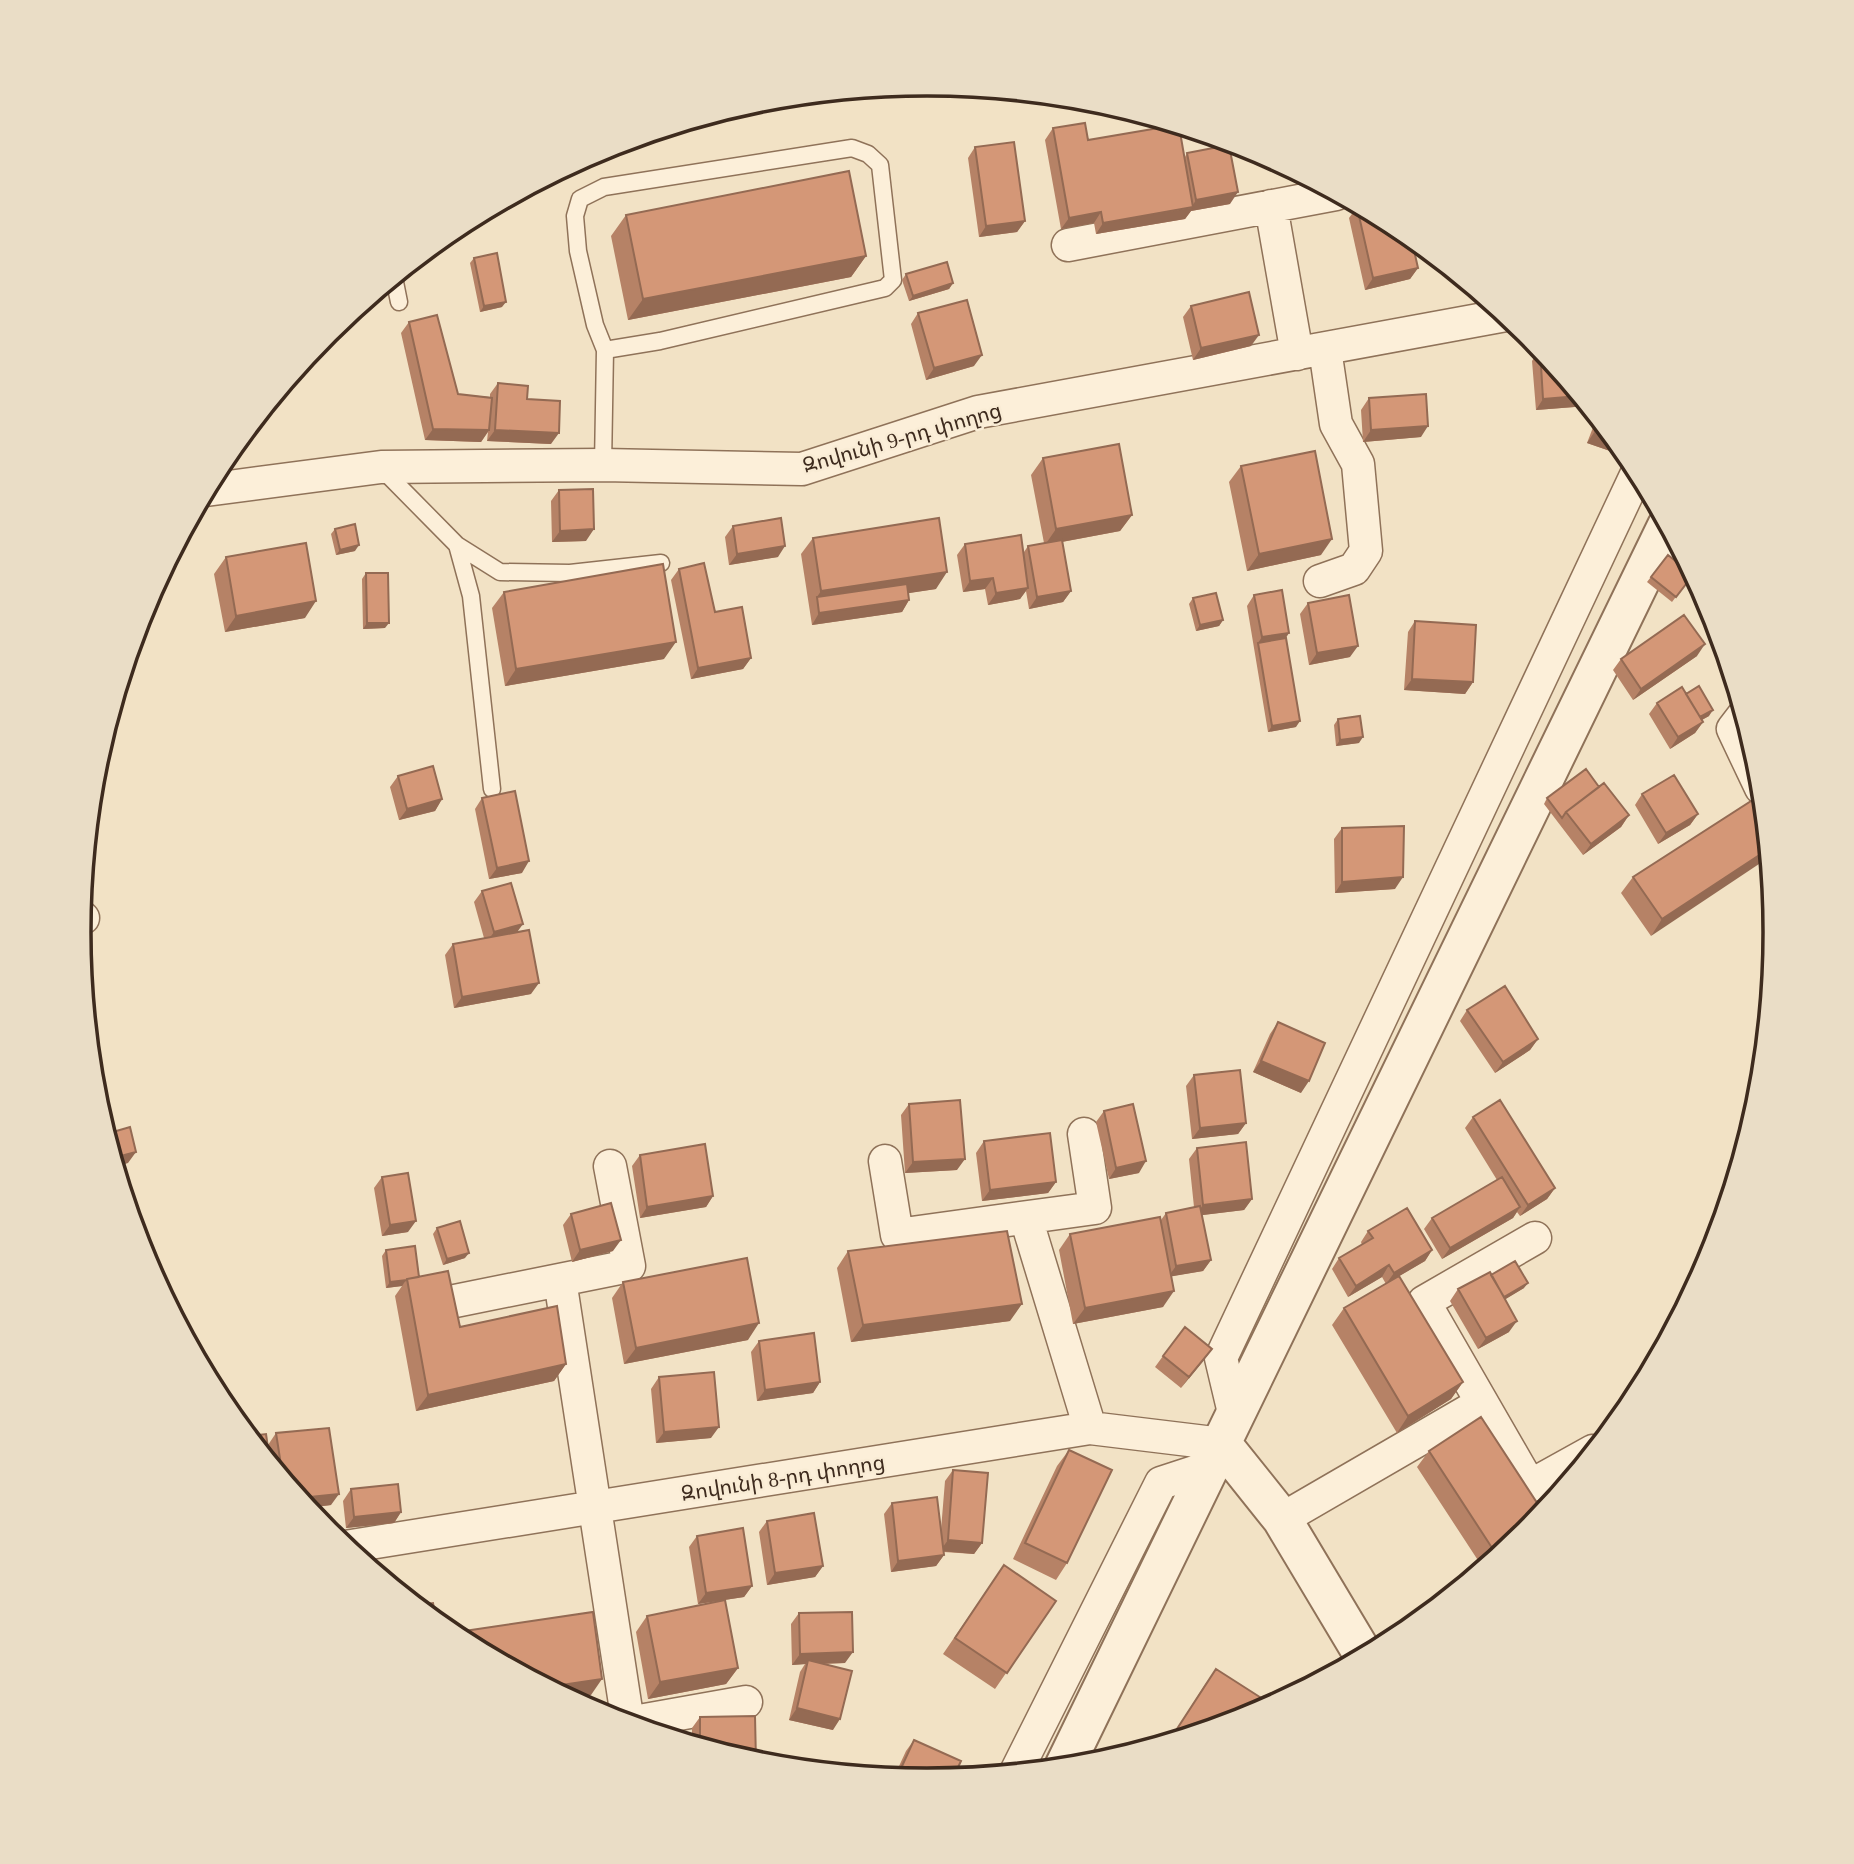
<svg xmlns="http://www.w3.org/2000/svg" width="1854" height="1864" viewBox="0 0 1854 1864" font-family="'Times New Roman','Noto Sans Armenian',serif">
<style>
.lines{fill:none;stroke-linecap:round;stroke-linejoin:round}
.service-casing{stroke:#8f7259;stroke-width:19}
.minor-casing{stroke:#8f7259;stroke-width:35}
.tertiary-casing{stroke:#8f7259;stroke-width:42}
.service{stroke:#fcefd9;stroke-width:16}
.minor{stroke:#fcefd9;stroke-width:32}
.tertiary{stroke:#fcefd9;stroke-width:38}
.wall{fill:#b68266}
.shaded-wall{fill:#946a53}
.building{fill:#d49777;stroke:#946a53;stroke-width:2}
.labels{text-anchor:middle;stroke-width:5;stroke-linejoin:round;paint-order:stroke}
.street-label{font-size:21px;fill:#3e2b1e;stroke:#f9ecd5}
.rim{fill:none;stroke:#3e2b1e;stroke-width:3.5}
</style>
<rect width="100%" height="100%" fill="#f2e2c5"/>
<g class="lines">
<defs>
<path id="service" d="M394 277 399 302
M603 465 605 350 595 325 578 251 575 216 580 199 604 187 852 148 868 154 880 165 893 280 885 288 660 341 605 350
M382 469 457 545 471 596 492 789
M457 545 500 572 570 573 661 563"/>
<path id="minor" d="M1271 206 1297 354
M1068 245 1336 194
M206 490 381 467 603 465 802 469 978 412 1506 315
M1320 581 1354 569 1366 551 1358 464 1336 424 1325 349
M1743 716 1733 729 1761 788
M80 918H83
M885 1161 897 1235 1095 1208 1084 1134
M1026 1218 1090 1428
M1535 1238 1424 1302 1530 1486 1593 1451
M560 1280 628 1723
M455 1301 629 1266 610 1166
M1235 1417 1221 1358 1638 471
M1282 1519 1482 1403
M345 1547 1090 1428 1222 1444
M628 1723 746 1702
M1016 1772 1161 1483 1210 1467"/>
<path id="tertiary" d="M1222 1444 1282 1519 1364 1656
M1064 1767 1667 526"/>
</defs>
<!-- service casing -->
<use href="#service" class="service-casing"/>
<!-- minor casing -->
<use href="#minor" class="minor-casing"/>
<!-- tertiary casing -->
<use href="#tertiary" class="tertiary-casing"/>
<!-- service -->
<use href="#service" class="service"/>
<!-- minor -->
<use href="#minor" class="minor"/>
<!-- tertiary -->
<use href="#tertiary" class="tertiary"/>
</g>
<!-- wall -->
<path class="wall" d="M1053 128 1088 140 1185 157 1187 153 1230 204 1191 211 1185 219 1096 234 1094 223 1061 229 1045 140Z
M975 147 1025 221 1017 232 979 237 968 158Z
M1299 174 1317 183 1301 186Z
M1357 207 1418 268 1410 279 1365 290 1349 218Z
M626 215 866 256 851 277 628 320 611 236Z
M474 258 502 307 480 312 470 263Z
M906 274 953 283 949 289 909 301 902 280Z
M1191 306 1251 346 1193 360 1183 317Z
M918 313 974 366 926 380 911 324Z
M409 322 458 394 490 397V394L498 383 527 399 551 444 487 441 488 432 481 442 425 440 401 333Z
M1540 349H1541L1587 406 1536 410 1532 361Z
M1369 398 1421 437 1363 442 1361 410Z
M1597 417 1619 444 1613 452 1587 443Z
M1043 458 1132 515 1120 531 1062 542 1071 591 1063 602 1029 609 1026 591 1020 599 988 605 985 589 963 592 957 555 965 544 1024 552 1028 546 1044 543 1031 475Z
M1241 466 1321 555 1247 571 1229 482Z
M559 490 586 541 552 542 551 501Z
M733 526 778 557 729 565 725 537Z
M335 529 355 551 336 555 331 534Z
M813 538 936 589 908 593 909 600 902 612 812 625 801 554Z
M1668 555 1693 574 1672 602 1647 582Z
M226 557 305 618 225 632 214 574Z
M679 569 751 658 743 669 691 679 671 580Z
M366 573 385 628 363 629 362 579Z
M504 592 664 659 505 686 492 608Z
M1254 595 1286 638 1296 727 1268 732 1247 606Z
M1193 598 1223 620 1219 626 1196 631 1189 604Z
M1308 603 1350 657 1309 665 1300 614Z
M1415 621 1473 682 1465 694 1404 690 1408 632Z
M1697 656 1633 700 1613 670 1621 659Z
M1686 694 1709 716 1702 720 1703 722 1695 733 1670 749 1649 714 1657 703Z
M1338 719 1359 743 1336 746 1334 725Z
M398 776 442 799 435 811 399 820 390 787Z
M1642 794 1698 814 1690 825 1658 844 1635 805Z
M1762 794 1651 936 1621 893 1633 877Z
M482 798 522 873 489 879 475 809Z
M1547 798 1629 815 1621 827 1583 855 1544 804Z
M1342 828 1395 889 1335 893 1334 839Z
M482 891 517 932 531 994 454 1008 445 955 453 944 484 938 474 902Z
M1467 1010 1538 1039 1530 1050 1495 1073 1460 1021Z
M1278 1022 1301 1093 1253 1072 1270 1034Z
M1194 1075 1246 1123 1238 1134 1192 1139 1186 1086Z
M909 1104 957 1170 905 1173 901 1115Z
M1104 1111 1139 1173 1109 1179 1096 1122Z
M1473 1117 1555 1188 1547 1199 1520 1216 1517 1212 1513 1218 1442 1259 1424 1229 1432 1218 1497 1180 1465 1128Z
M984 1141 1056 1182 1048 1193 982 1201 976 1153Z
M1197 1148 1252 1199 1244 1210 1202 1215 1211 1260 1203 1271 1172 1276 1163 1307 1073 1324 1059 1250 1070 1234 1161 1220 1166 1213 1194 1207 1189 1159Z
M640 1155 713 1196 706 1207 640 1218 632 1166Z
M382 1177 408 1232 382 1236 374 1188Z
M571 1214 613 1251 572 1262 563 1225Z
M437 1228 465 1258 443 1265 433 1234Z
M1368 1231 1432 1250 1425 1261 1399 1276 1463 1382 1451 1399 1397 1433 1332 1325 1344 1308 1386 1284 1382 1277 1348 1297 1332 1269 1339 1258 1362 1245 1361 1242Z
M386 1250 419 1277 460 1327 566 1364 554 1381 416 1411 395 1296 402 1286 386 1288 382 1256Z
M848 1251 1010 1321 851 1342 837 1268Z
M1491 1275 1524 1288 1505 1299 1509 1332 1478 1349 1450 1301 1458 1289Z
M623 1282 748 1340 624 1364 612 1298Z
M759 1341 820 1382 813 1393 757 1401 751 1352Z
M1212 1349 1181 1388 1155 1367 1163 1356Z
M659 1377 711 1438 656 1443 651 1389Z
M276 1433 331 1505 307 1508 271 1463 268 1445Z
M1069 1450 1067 1563 1056 1580 1013 1559 1057 1466Z
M1429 1451 1527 1532 1483 1568 1417 1467Z
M953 1470 982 1543 974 1554 944 1552V1555L936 1566 891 1572 884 1514 892 1503 941 1530 945 1481Z
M1564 1487 1546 1509 1544 1505 1552 1494Z
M351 1489 401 1512 394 1523 346 1528 343 1501Z
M767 1521 823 1566 815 1577 767 1585 759 1532Z
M697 1536 752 1586 744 1597 698 1604 689 1547Z
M1004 1565 1056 1601 995 1689 943 1654Z
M799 1613 845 1663 823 1664 833 1730 789 1720 800 1672 805 1664 792 1665 791 1624Z
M647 1616 738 1668 726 1684 648 1699 636 1632Z
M1216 1669 1251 1716 1169 1741 1204 1686Z
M700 1717 756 1762 692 1743V1728Z
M914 1740 927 1780 894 1777 906 1751Z"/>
<!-- shaded-wall -->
<path class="shaded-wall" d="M1307 178 1317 183 1301 186Z
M1238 192 1230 204 1191 211 1185 219 1096 234 1103 223 1191 208 1196 200Z
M1101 212 1094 223 1061 229 1069 218Z
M1025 221 1017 232 979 237 986 226Z
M866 256 851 277 628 320 643 299Z
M1418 268 1410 279 1365 290 1373 278Z
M953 283 949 289 909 301 913 296Z
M506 302 502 307 480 312 484 306Z
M1259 335 1251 346 1193 360 1201 348Z
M982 355 974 366 926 380 934 368Z
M1579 396 1587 406 1536 410 1543 399Z
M1428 426 1421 437 1363 442 1371 430Z
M433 429 489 430 481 442 425 440Z
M495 430 559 433 551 444 487 441Z
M1595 431 1614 439 1619 444 1613 452 1587 443Z
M1132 515 1120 531 1045 545 1056 529Z
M594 529 586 541 552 542 560 531Z
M1332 539 1321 555 1247 571 1259 554Z
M359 545 355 551 336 555 340 550Z
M785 546 778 557 729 565 737 554Z
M947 572 936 589 818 607 817 597 821 591Z
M993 578 985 589 963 592 970 581Z
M1028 588 1020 599 988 605 996 593Z
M1071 591 1063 602 1029 609 1037 597Z
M909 600 902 612 812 625 819 613Z
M316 601 305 618 225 632 236 616Z
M1223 620 1219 626 1196 631 1200 625Z
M367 623H389L385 628 363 629Z
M1289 633 1282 644 1258 643 1262 637Z
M676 642 664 659 505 686 516 669Z
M1705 644 1697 656 1633 700 1641 689Z
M1358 646 1350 657 1309 665 1317 653Z
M751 658 743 669 691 679 698 668Z
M1412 679 1473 682 1465 694 1404 690Z
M1713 710 1709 716 1692 725 1696 720Z
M1300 721 1296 727 1268 732 1272 726Z
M1703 722 1695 733 1670 749 1678 737Z
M1363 737 1359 743 1336 746 1340 740Z
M442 799 435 811 399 820 407 809Z
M1698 814 1690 825 1658 844 1666 833Z
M1629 815 1621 827 1583 855 1591 844Z
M1767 850 1768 858 1651 936 1662 919Z
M529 861 522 873 489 879 497 868Z
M1403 877 1395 889 1335 893 1342 882Z
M523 924 515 935 486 943 494 932Z
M539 983 531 994 454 1008 462 997Z
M1538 1039 1530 1050 1495 1073 1503 1062Z
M1261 1061 1309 1081 1301 1093 1253 1072Z
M1246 1123 1238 1134 1192 1139 1200 1128Z
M136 1152 128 1163 116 1167 113 1158Z
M965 1159 957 1170 905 1173 913 1162Z
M1146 1161 1139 1173 1109 1179 1116 1168Z
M1056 1182 1048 1193 982 1201 990 1190Z
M1555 1188 1547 1199 1520 1216 1528 1205Z
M713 1196 706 1207 640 1218 647 1207Z
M1252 1199 1244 1210 1195 1216 1203 1205Z
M1520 1207 1513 1218 1442 1259 1450 1248Z
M416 1221 408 1232 382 1236 390 1225Z
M621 1240 613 1251 572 1262 580 1250Z
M1432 1250 1425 1261 1386 1284 1394 1273Z
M469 1253 465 1258 443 1265 447 1259Z
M1211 1260 1203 1271 1168 1277 1176 1266Z
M1389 1265 1382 1277 1348 1297 1356 1286Z
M406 1280 402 1286 386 1288 390 1282Z
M1528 1283 1524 1288 1496 1305 1500 1299Z
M1174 1291 1163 1307 1073 1324 1085 1308Z
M1022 1304 1010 1321 851 1342 863 1325Z
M1517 1321 1509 1332 1478 1349 1486 1338Z
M759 1323 748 1340 624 1364 636 1348Z
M1212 1349 1204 1360 1181 1388 1189 1377Z
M566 1364 554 1381 416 1411 428 1395Z
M820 1382 813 1393 757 1401 765 1390Z
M1463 1382 1451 1399 1397 1433 1408 1416Z
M719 1427 711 1438 656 1443 664 1432Z
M339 1494 331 1505 307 1508 300 1498Z
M401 1512 394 1523 346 1528 354 1517Z
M948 1540 982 1543 974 1554 940 1551Z
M1515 1542 1490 1562 1496 1554Z
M944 1555 936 1566 891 1572 898 1561Z
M823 1566 815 1577 767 1585 775 1573Z
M752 1586 744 1597 698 1604 706 1593Z
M853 1652 845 1663 807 1664 808 1660 806 1664 792 1665 800 1654Z
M738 1668 726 1684 648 1699 660 1682Z
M602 1679 591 1695 570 1698 548 1687Z
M797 1708 840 1719 833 1730 789 1720Z"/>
<!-- building -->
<path class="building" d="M1085 123 1088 140 1176 125 1179 126 1193 207 1103 223 1101 212 1069 218 1053 128Z
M1014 142 1025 221 986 226 975 147Z
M1229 145 1238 192 1196 200 1187 153Z
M849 171 866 256 643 299 626 215Z
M1360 206 1399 227 1411 237 1418 268 1373 278 1357 207Z
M497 253 506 302 484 306 474 258Z
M947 262 953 283 913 296 906 274Z
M1249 292 1259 335 1201 348 1191 306Z
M967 300 982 355 934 368 918 313Z
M437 315 458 394 492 398 489 430 433 429 409 322Z
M1540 349H1541L1579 396 1543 399Z
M498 383 528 386 527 399 560 401 559 433 495 430Z
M1426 394 1428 426 1371 430 1369 398Z
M1599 420 1614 439 1595 431Z
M1119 444 1132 515 1056 529 1043 458Z
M1315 451 1332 539 1259 554 1241 466Z
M593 489 594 529 560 531 559 490Z
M781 518 785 546 737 554 733 526Z
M939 518 947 572 821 591 813 538Z
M355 524 359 545 340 550 335 529Z
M1021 535 1028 588 996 593 993 578 970 581 965 544Z
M1062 540 1071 591 1037 597 1028 546Z
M306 543 316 601 236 616 226 557Z
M1668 555 1693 575 1676 597 1651 577Z
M704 563 715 612 742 607 751 658 698 668 679 569Z
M663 564 676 642 516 669 504 592Z
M366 573H388L389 623H367Z
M907 584 909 600 819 613 817 597Z
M1282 590 1289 633 1262 637 1254 595Z
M1216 593 1223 620 1200 625 1193 598Z
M1349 595 1358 646 1317 653 1308 603Z
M1684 615 1705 644 1641 689 1621 659Z
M1415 621 1476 625 1473 682 1412 679Z
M1286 638 1300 721 1272 726 1258 643Z
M1699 686 1713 710 1700 717 1686 694Z
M1682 687 1703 722 1678 737 1657 703Z
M1360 716 1363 737 1340 740 1338 719Z
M433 766 442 799 407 809 398 776Z
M1586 769 1599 787 1566 812 1562 818 1547 798Z
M1674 775 1698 814 1666 833 1642 794Z
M1604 783 1629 815 1591 844 1566 812Z
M515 791 529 861 497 868 482 798Z
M1762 794 1767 850 1662 919 1633 877Z
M1404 826 1403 877 1342 882V828Z
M511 883 523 924 494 932 482 891Z
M529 930 539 983 462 997 453 944Z
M1505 986 1538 1039 1503 1062 1467 1010Z
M1278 1022 1325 1043 1309 1081 1261 1061Z
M1240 1070 1246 1123 1200 1128 1194 1075Z
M960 1100 965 1159 913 1162 909 1104Z
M1500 1100 1555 1188 1528 1205 1473 1117Z
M1133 1104 1146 1161 1116 1168 1104 1111Z
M130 1127 136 1152 113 1158 106 1134Z
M1050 1133 1056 1182 990 1190 984 1141Z
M1246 1142 1252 1199 1203 1205 1197 1148Z
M705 1144 713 1196 647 1207 640 1155Z
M408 1173 416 1221 390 1225 382 1177Z
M1502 1177 1520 1207 1450 1248 1432 1218Z
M611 1203 621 1240 580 1250 571 1214Z
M1200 1206 1211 1260 1176 1266 1166 1213Z
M1407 1208 1432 1250 1394 1273 1389 1265 1356 1286 1339 1258 1373 1238 1368 1231Z
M1160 1217 1174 1291 1085 1308 1070 1234Z
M460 1221 469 1253 447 1259 437 1228Z
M1007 1231 1022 1304 863 1325 848 1251Z
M415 1246 419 1277 407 1279V1280L390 1282 386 1250Z
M747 1258 759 1323 636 1348 623 1282Z
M1515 1261 1528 1283 1504 1297 1491 1275Z
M448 1271 460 1327 557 1306 566 1364 428 1395 407 1279Z
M161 1272 163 1294 152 1273Z
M1490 1272 1517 1321 1486 1338 1458 1289Z
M1399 1276 1463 1382 1408 1416 1344 1308Z
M1185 1327 1212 1349 1189 1377 1163 1356Z
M814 1333 820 1382 765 1390 759 1341Z
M714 1372 719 1427 664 1432 659 1377Z
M1481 1417 1543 1512 1527 1532 1515 1542 1496 1554 1429 1451Z
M329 1428 339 1494 300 1498 283 1478 276 1433Z
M266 1434 270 1462 249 1436Z
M1069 1450 1112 1470 1067 1563 1025 1543Z
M953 1470 988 1473 982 1543 948 1540Z
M398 1484 401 1512 354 1517 351 1489Z
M1564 1487 1554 1498 1552 1494Z
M937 1497 944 1555 898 1561 892 1503Z
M814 1513 823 1566 775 1573 767 1521Z
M743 1528 752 1586 706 1593 697 1536Z
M1004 1565 1056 1601 1007 1673 955 1638Z
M725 1600 738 1668 660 1682 647 1616Z
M433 1603 436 1621 416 1605Z
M593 1612 602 1679 548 1687 455 1637 451 1633Z
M852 1612 853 1652 800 1654 799 1613Z
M808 1660 852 1671 840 1719 797 1708Z
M1216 1669 1266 1701 1260 1711 1251 1716 1177 1738 1173 1735Z
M755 1716 756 1762 700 1745V1717Z
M914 1740 961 1761 953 1778 927 1780 897 1777Z"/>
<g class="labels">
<!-- street labels -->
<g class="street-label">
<text transform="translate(902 438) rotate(-16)" y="7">Զովունի 9-րդ փողոց</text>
<text transform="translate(783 1478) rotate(-9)" y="7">Զովունի 8-րդ փողոց</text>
</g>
</g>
<!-- crop -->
<path d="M0 0H1854V1864H0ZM91 932a836 836 0 1 1 1672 0a836 836 0 1 1-1672 0Z" fill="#eaddc6" fill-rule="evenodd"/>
<path class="rim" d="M91 932a836 836 0 1 1 1672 0a836 836 0 1 1-1672 0Z"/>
</svg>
